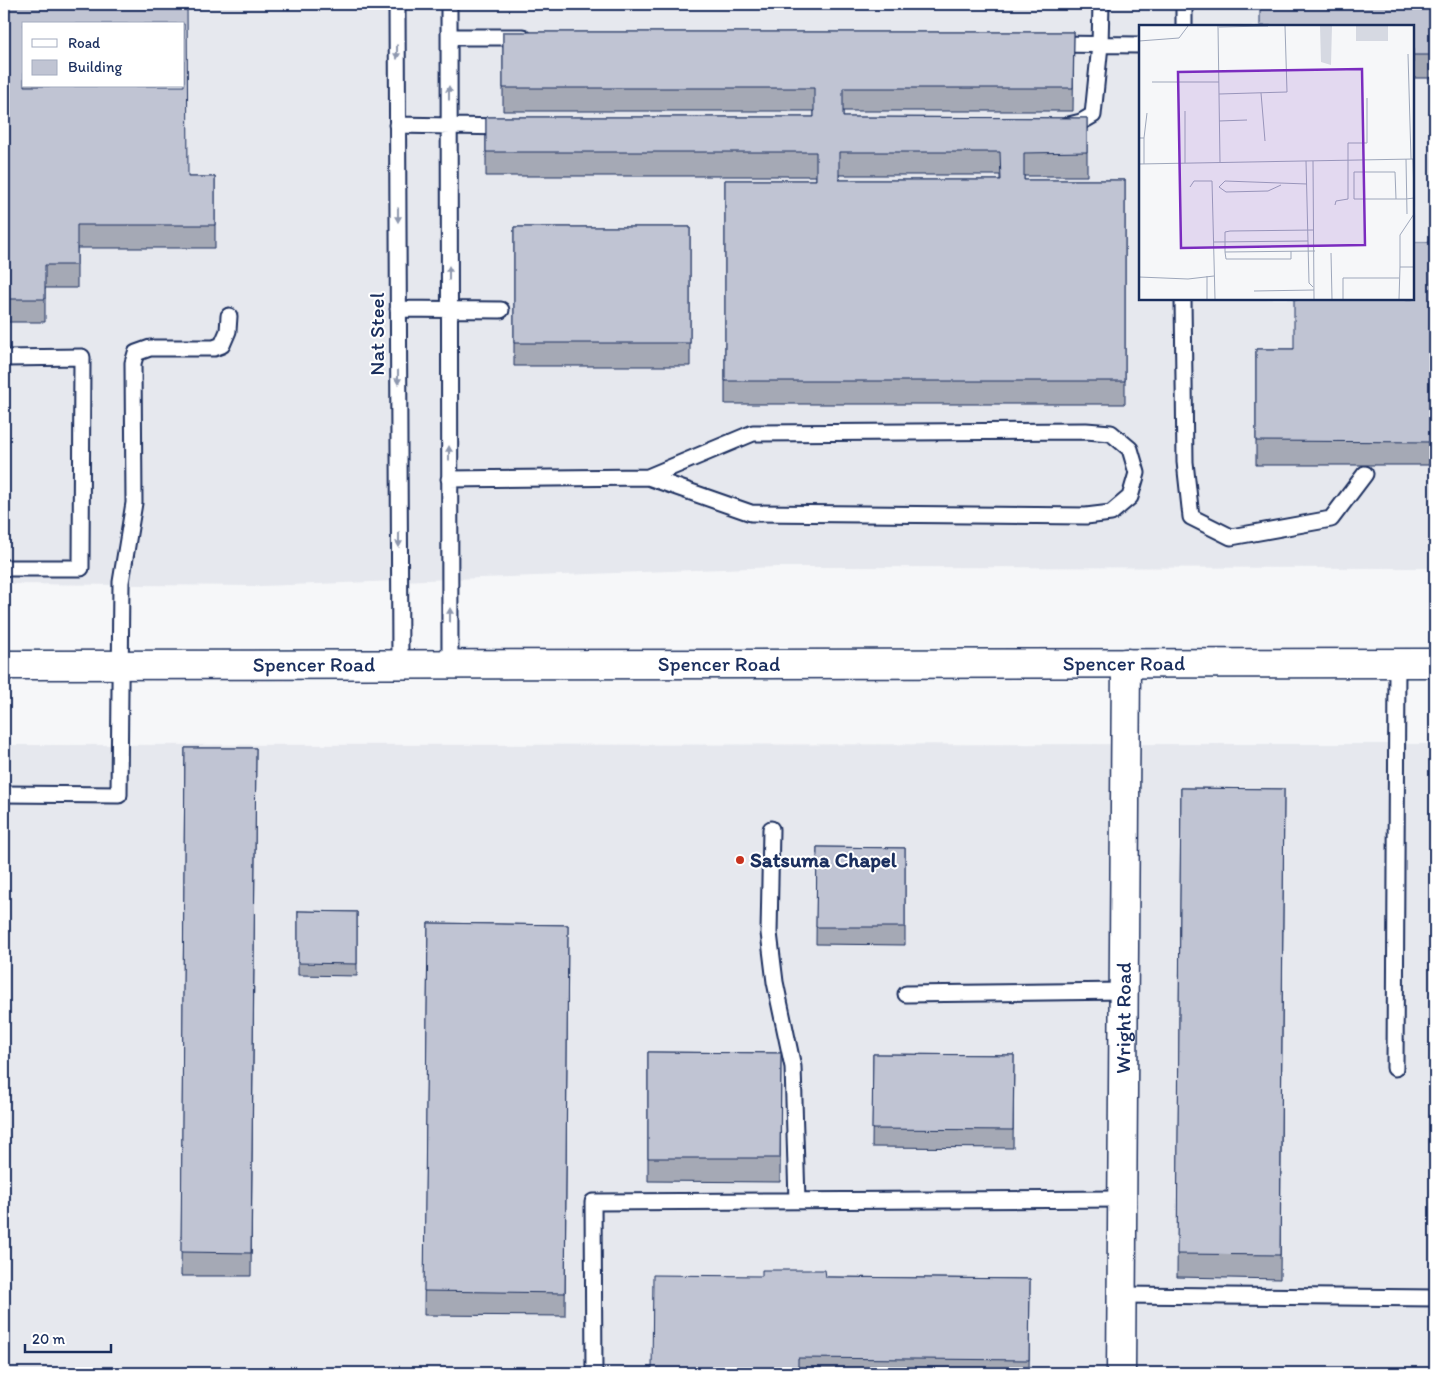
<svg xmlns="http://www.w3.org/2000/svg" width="1439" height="1377" viewBox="0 0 1439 1377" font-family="Itim,sans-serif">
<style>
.built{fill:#e6e8ee;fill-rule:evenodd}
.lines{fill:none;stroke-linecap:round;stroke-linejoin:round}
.lane-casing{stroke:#1b2f5e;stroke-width:19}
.street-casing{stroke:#1b2f5e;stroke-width:31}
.primary-casing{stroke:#1b2f5e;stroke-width:31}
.lane{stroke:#fff;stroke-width:15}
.street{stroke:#fff;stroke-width:28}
.primary{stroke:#fff;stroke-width:28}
.wall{fill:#a5a9b5;stroke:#1b2f5e;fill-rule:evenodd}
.building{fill:#c0c4d3;stroke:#1b2f5e;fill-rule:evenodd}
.oneway{fill:#8d97ae}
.poi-dot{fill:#c8321e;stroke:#fff;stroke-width:2}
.labels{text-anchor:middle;stroke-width:4;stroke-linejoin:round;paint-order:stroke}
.street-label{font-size:21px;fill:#1b2f5e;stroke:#fff}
.poi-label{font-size:21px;font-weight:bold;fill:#1b2f5e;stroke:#fff;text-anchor:start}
.inset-road{fill:none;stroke:#9ea7bb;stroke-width:1}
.view{fill:#7b2cbf;fill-opacity:0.15;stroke:#7b2cbf;stroke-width:2.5}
.inset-edge{fill:none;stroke:#1b2f5e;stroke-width:2.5}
</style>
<rect width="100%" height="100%" fill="#f6f7f9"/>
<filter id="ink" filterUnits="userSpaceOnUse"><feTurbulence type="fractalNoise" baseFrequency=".02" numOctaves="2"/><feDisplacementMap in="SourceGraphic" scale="10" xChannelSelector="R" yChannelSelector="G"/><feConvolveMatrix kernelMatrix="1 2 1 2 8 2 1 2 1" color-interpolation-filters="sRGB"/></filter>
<g filter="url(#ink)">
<!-- built -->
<path class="built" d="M4 4H1435V568L778 567 261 586 4 584ZM24 24H184V86H24ZM1140 26H1413V299H1140Z
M1435 744V1373H4V745Z"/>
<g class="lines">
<defs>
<path id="lane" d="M397 4 400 664
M449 4 450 664
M1184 26V4
M449 37H523
M1053 44 1140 45
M397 125 506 127
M1069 125 1081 122 1093 115 1100 45 1101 4
M1183 299 1185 462 1191 517 1231 537 1331 519 1365 474
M398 309 501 310
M4 358 82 357 81 568H4
M449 479 648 477 751 513 1086 516 1111 513 1130 497 1137 473 1130 449 1111 433 1086 431 753 433 648 477
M4 794 119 795 121 582 134 503 133 363 136 353 150 348H214L222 345 228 331 229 316
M771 829 769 933 775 982 793 1067 797 1201
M906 994 1124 991
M1395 1068 1397 663
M1121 1295 1435 1298
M594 1373 593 1202 1122 1199"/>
<g id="street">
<path id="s1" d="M1121 1373 1126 663"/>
</g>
<g id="primary">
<path id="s2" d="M4 665 1435 663"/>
</g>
</defs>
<!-- lane casing -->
<use href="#lane" class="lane-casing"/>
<!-- street casing -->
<use href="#street" class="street-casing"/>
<!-- primary casing -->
<use href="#primary" class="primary-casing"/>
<!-- lane -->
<use href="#lane" class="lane"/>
<!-- street -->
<use href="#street" class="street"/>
<!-- primary -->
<use href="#primary" class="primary"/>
</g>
<!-- wall -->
<path class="wall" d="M4 4 188 177H215V248H77V288H45V322H4Z
M1435 4V78H1413V26Z
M503 32H1074L1073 111H843V117L1087 118V176H1024V180H1125V404H725V180H816V176H486V117H814V111H503ZM839 175H1000V180H839Z
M514 227H690V366H514Z
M1435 242V465H1256V349H1294Z
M185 748H256L251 1276H181Z
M1181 788 1284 789 1280 1279 1177 1277Z
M817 847 905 848V945L816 944Z
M298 911 357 912V976L298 975Z
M428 923 568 925 565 1316 424 1315Z
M648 1052 781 1053 780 1182 648 1181Z
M873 1054 1014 1055 1013 1148 872 1147Z
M826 1277 1030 1279 1029 1373H652Z"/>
<!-- building -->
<path class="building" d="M4 4H187L188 177H215V225H77V265H45V299H4ZM24 24H184V86H24Z
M1260 4H1435V55H1413V26H1260Z
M503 32H1074L1073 88H843V117L1087 118V152L1024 153V180H1125V381H725V180H816V152H486V117H814V88H503ZM839 152H1000L1001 180H839Z
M514 227H690V343H514Z
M1413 242H1435V442L1256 441V349H1294V299H1413Z
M185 748H256L251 1253 181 1252Z
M1181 788 1284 789 1280 1255 1177 1254Z
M817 847 905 848V927H816Z
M298 911 357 912V964L298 963Z
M428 923 568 925 565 1293 424 1291Z
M648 1052 781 1053 780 1158H648Z
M873 1054 1014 1055 1013 1130 872 1129Z
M762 1270H825L826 1277 1030 1279 1029 1360 798 1358V1373H652L653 1275 762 1276Z"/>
<!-- one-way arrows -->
<defs><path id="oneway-solid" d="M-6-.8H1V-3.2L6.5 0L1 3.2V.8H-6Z" transform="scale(1.25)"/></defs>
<g class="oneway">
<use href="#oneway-solid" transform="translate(397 52) rotate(90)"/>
<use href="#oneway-solid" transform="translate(449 93) rotate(-90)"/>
<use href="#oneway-solid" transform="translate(398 215) rotate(90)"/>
<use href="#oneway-solid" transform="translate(449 273) rotate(-90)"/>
<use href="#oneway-solid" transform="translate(398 377) rotate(90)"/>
<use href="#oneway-solid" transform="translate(449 453) rotate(-90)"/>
<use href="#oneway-solid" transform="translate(399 540) rotate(90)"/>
<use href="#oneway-solid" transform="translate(450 615) rotate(-90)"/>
</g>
</g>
<!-- markers -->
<circle class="poi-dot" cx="740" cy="860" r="5"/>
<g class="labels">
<!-- street labels -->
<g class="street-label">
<text transform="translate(377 334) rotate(-90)" y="7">Nat Steel</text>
<text dy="7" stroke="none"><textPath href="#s2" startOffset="1120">Spencer Road</textPath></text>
<text dy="7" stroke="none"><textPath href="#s2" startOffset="310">Spencer Road</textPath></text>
<text dy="7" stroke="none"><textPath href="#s2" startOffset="715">Spencer Road</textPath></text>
<text dy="7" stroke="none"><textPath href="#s1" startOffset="355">Wright Road</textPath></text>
</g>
<!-- poi labels -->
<g class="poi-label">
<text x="750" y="867">Satsuma Chapel</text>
</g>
</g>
<!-- overview -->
<g transform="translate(1139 25)">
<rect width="275" height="275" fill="#f6f7f9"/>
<path d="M181 1H193L192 40 182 37ZM217 1H249V16H217Z" fill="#d6d9e2"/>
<path class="inset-road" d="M79 1 81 137M80 2 129 1M0 16 40 13 49 1M269 29 272 134M13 57H80M122 68 126 116M80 69 148 67 146 1M46 86V138M80 96 108 95M0 113H5V139M5 113 8 88M267 134 268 189M274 134 275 172M167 136 170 258 174 262M174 136 175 274M0 139 275 134M142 160 129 166 87 167 80 162 86 156 168 159M51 162 55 156H73L76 274M257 174 256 147H215V174H267L275 173M196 180 197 176 209 174V118H228V73M275 189 261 210V242H275M175 205 91 206 86 207V227L176 226M75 217 169 216M86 227 87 234H152V226M192 228 193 274M68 251V274M0 252 49 254 75 251M115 266 175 265M204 274V253H260M260 274 261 242"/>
<path class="view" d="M223 44 226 220 42 223 39 47Z"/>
<rect width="275" height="275" class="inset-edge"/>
</g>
<!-- margin -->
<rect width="1439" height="1377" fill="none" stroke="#fff" stroke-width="20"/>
<rect x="10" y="10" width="1419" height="1357" fill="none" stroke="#1b2f5e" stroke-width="2" filter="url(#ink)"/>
<!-- legend -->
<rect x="22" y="22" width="162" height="65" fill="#ffffff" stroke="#a4acbf"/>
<rect x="32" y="39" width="25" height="8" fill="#ffffff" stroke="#a4acbf"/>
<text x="68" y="48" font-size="15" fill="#1b2f5e">Road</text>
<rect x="32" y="60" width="25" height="15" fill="#c0c4d3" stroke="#a4acbf"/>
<text x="68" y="72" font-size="15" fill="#1b2f5e">Building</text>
<!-- scale -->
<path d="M25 1344v8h86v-8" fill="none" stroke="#1b2f5e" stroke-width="2.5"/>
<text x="32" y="1344" font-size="15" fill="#1b2f5e" stroke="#ffffff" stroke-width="4" paint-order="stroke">20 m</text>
</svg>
